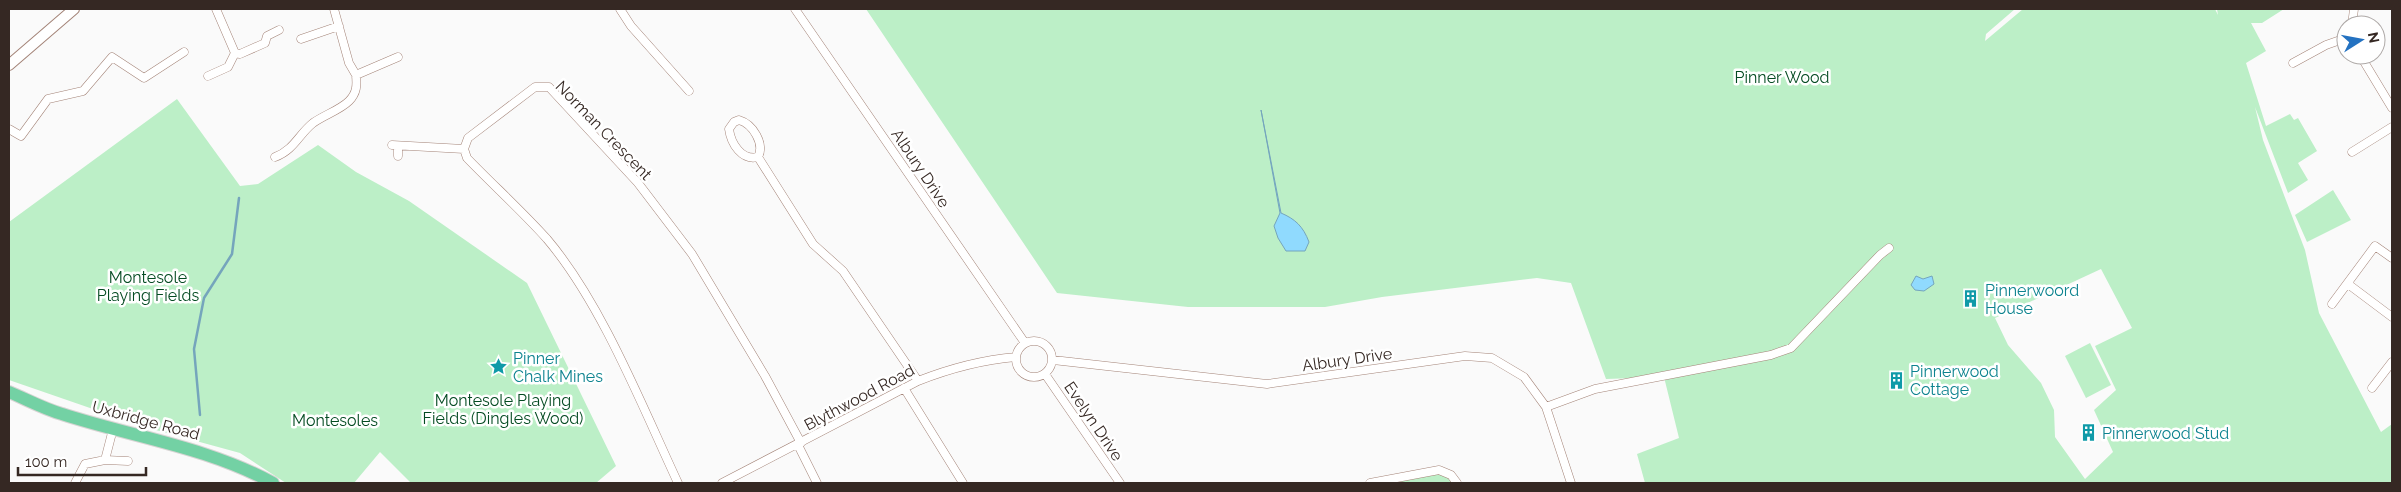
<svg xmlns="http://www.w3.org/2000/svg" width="2401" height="492" viewBox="0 0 2401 492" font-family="Raleway,sans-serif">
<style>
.green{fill:#bcefc7;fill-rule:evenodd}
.water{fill:#90dafe;stroke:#75a5bc}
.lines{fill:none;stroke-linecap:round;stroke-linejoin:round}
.stream{stroke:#75a5bc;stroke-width:2.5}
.minor-casing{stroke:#a48478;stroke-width:9}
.tertiary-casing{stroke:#a48478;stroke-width:12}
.primary-casing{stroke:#d7d4d3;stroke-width:14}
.minor{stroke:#fff;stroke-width:8}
.tertiary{stroke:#fff;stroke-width:10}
.primary{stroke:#73d1a4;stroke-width:12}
.labels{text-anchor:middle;stroke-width:5;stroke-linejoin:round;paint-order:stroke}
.park-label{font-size:16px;fill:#044b22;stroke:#fff}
.street-label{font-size:16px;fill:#352823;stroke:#fff}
.culture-label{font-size:16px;fill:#0d838f;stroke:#fff;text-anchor:start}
</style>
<rect width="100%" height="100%" fill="#fafafa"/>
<!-- green -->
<path class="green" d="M866 9H2015L1986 34 1985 41 2023 9H2215L2218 15 2217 9H2284L2262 23H2251L2266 51 2246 63 2266 126 2290 114 2294 120 2298 118 2317 151 2298 163 2308 180 2288 193 2255 107 2263 140 2305 250 2319 313 2381 432 2392 424V483H1645L1637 454 1679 438 1664 377 1606 379 1571 283 1537 278 1382 297 1325 307H1188L1057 293ZM2101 269 2132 328 2095 346 2116 390 2094 410 2113 452 2085 479 2055 437 2054 410 2041 383 2008 345 1995 318Z
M177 99 240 186 258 184 318 145 356 172 409 201 527 283 616 466 596 483H411L380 452 354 483H286L240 453 145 427 9 380V222Z
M2333 190 2351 220 2307 242 2295 215Z
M2090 343 2111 385 2086 398 2065 356Z
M1438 474 1449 477 1452 483H1391Z"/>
<!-- water -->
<path class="water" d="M1261 110 1281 213C1295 219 1303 226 1309 242L1305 251H1286L1278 238 1274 226 1280 213Z
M1916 276 1923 279 1932 276 1934 284 1924 291 1915 290 1911 285Z"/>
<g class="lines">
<!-- stream -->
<path class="stream" d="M200 415 194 349 204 298 232 254 239 198"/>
<defs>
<path id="minor" d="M216 9 235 53
M334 9 349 63 356 75 398 57
M620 9 631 26 689 91
M795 9 1025 343
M2352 25 2354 9
M301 39 339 26
M235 53 240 54 265 43 267 36 279 30
M2360 55 2392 108
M2293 63 2326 45 2346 38
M208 76 228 67 235 53
M9 129 21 136 48 99 83 91 112 57 144 78 184 52
M392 145 464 149
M2352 152 2392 127
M398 156V146
M275 157C294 150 299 134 313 123 324 115 340 110 349 101 357 93 357 85 356 75
M758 157C765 144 753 124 739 120L734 122 729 129C731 144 742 161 758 157L813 244 843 271 918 381
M2348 284 2392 317
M2332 304 2375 246 2392 258
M1016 359a18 18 0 1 1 36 0a18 18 0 1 1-36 0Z
M1053 360 1267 384 1465 356 1492 358 1524 377 1546 407 1571 483
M1045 374 1120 483
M904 388 963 483
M2372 388 2392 362
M1546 407 1595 389 1771 355 1791 348 1880 255 1889 248
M798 445 817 483
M105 460 128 461
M75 483 85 464 105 460 113 429
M678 483C642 406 602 304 547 239 522 211 493 185 467 158L464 149 468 138 535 87H549L638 183 692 254 765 376 801 443
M722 483 918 381C951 368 981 360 1016 357
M1370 483 1439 470 1451 475 1457 483"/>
<path id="tertiary" d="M9 65 74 9"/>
<path id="primary" d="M9 392C26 399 44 409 62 414 133 437 207 447 273 483"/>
</defs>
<!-- minor casing -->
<use href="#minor" class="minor-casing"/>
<!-- tertiary casing -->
<use href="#tertiary" class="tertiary-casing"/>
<!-- primary casing -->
<use href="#primary" class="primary-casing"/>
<!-- minor -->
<use href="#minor" class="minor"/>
<!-- tertiary -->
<use href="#tertiary" class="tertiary"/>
<!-- primary -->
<use href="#primary" class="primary"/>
</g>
<!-- icons -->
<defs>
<symbol id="building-bare" viewBox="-9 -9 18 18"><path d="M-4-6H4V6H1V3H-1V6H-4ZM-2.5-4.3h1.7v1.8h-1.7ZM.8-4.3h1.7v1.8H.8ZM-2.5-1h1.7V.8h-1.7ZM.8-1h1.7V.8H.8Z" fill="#0f9aa8" stroke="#fff" stroke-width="2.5" paint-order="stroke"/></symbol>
<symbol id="sight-bare" viewBox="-9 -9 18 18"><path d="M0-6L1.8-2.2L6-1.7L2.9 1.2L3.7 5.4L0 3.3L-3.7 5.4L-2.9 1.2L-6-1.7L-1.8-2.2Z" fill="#0f9aa8" stroke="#fff" stroke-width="2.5" paint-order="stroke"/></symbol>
</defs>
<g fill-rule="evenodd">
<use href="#building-bare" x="1958" y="286" width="25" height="25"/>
<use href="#sight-bare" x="486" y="354" width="25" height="25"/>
<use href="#building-bare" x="1884" y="368" width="25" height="25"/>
<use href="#building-bare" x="2076" y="420" width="25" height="25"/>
</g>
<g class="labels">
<!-- park labels -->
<g class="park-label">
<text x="1782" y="83">Pinner Wood</text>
<text x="148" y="283">Montesole<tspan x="148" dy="18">Playing Fields</tspan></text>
<text x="503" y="406">Montesole Playing<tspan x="503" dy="18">Fields (Dingles Wood)</tspan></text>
<text x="335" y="426">Montesoles</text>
</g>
<!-- street labels -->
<g class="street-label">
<text transform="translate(604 130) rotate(46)" y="6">Norman Crescent</text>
<text transform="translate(921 168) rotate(56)" y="6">Albury Drive</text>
<text transform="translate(1347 359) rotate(-8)" y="6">Albury Drive</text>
<text transform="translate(859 397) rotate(-28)" y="6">Blythwood Road</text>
<text transform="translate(146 420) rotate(15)" y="6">Uxbridge Road</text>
<text transform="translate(1094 421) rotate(56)" y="6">Evelyn Drive</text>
</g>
<!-- culture labels -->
<g class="culture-label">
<text x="1985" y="296">Pinnerwoord<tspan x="1985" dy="18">House</tspan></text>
<text x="513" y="364">Pinner<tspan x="513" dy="18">Chalk Mines</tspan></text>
<text x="1910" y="377">Pinnerwood<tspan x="1910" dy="18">Cottage</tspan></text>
<text x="2102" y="439">Pinnerwood Stud</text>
</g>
</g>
<!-- border -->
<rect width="2401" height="492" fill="none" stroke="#352823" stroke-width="20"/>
<!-- north arrow -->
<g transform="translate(2361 40) rotate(79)"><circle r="24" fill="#ffffff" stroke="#aea9a7"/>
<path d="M0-4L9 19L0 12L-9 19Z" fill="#2472c1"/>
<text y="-8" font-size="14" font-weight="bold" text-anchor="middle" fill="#352823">N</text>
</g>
<!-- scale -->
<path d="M18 467v8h128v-8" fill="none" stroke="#352823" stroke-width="2.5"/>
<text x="25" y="467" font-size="15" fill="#352823" stroke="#ffffff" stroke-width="4" paint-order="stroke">100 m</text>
</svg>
